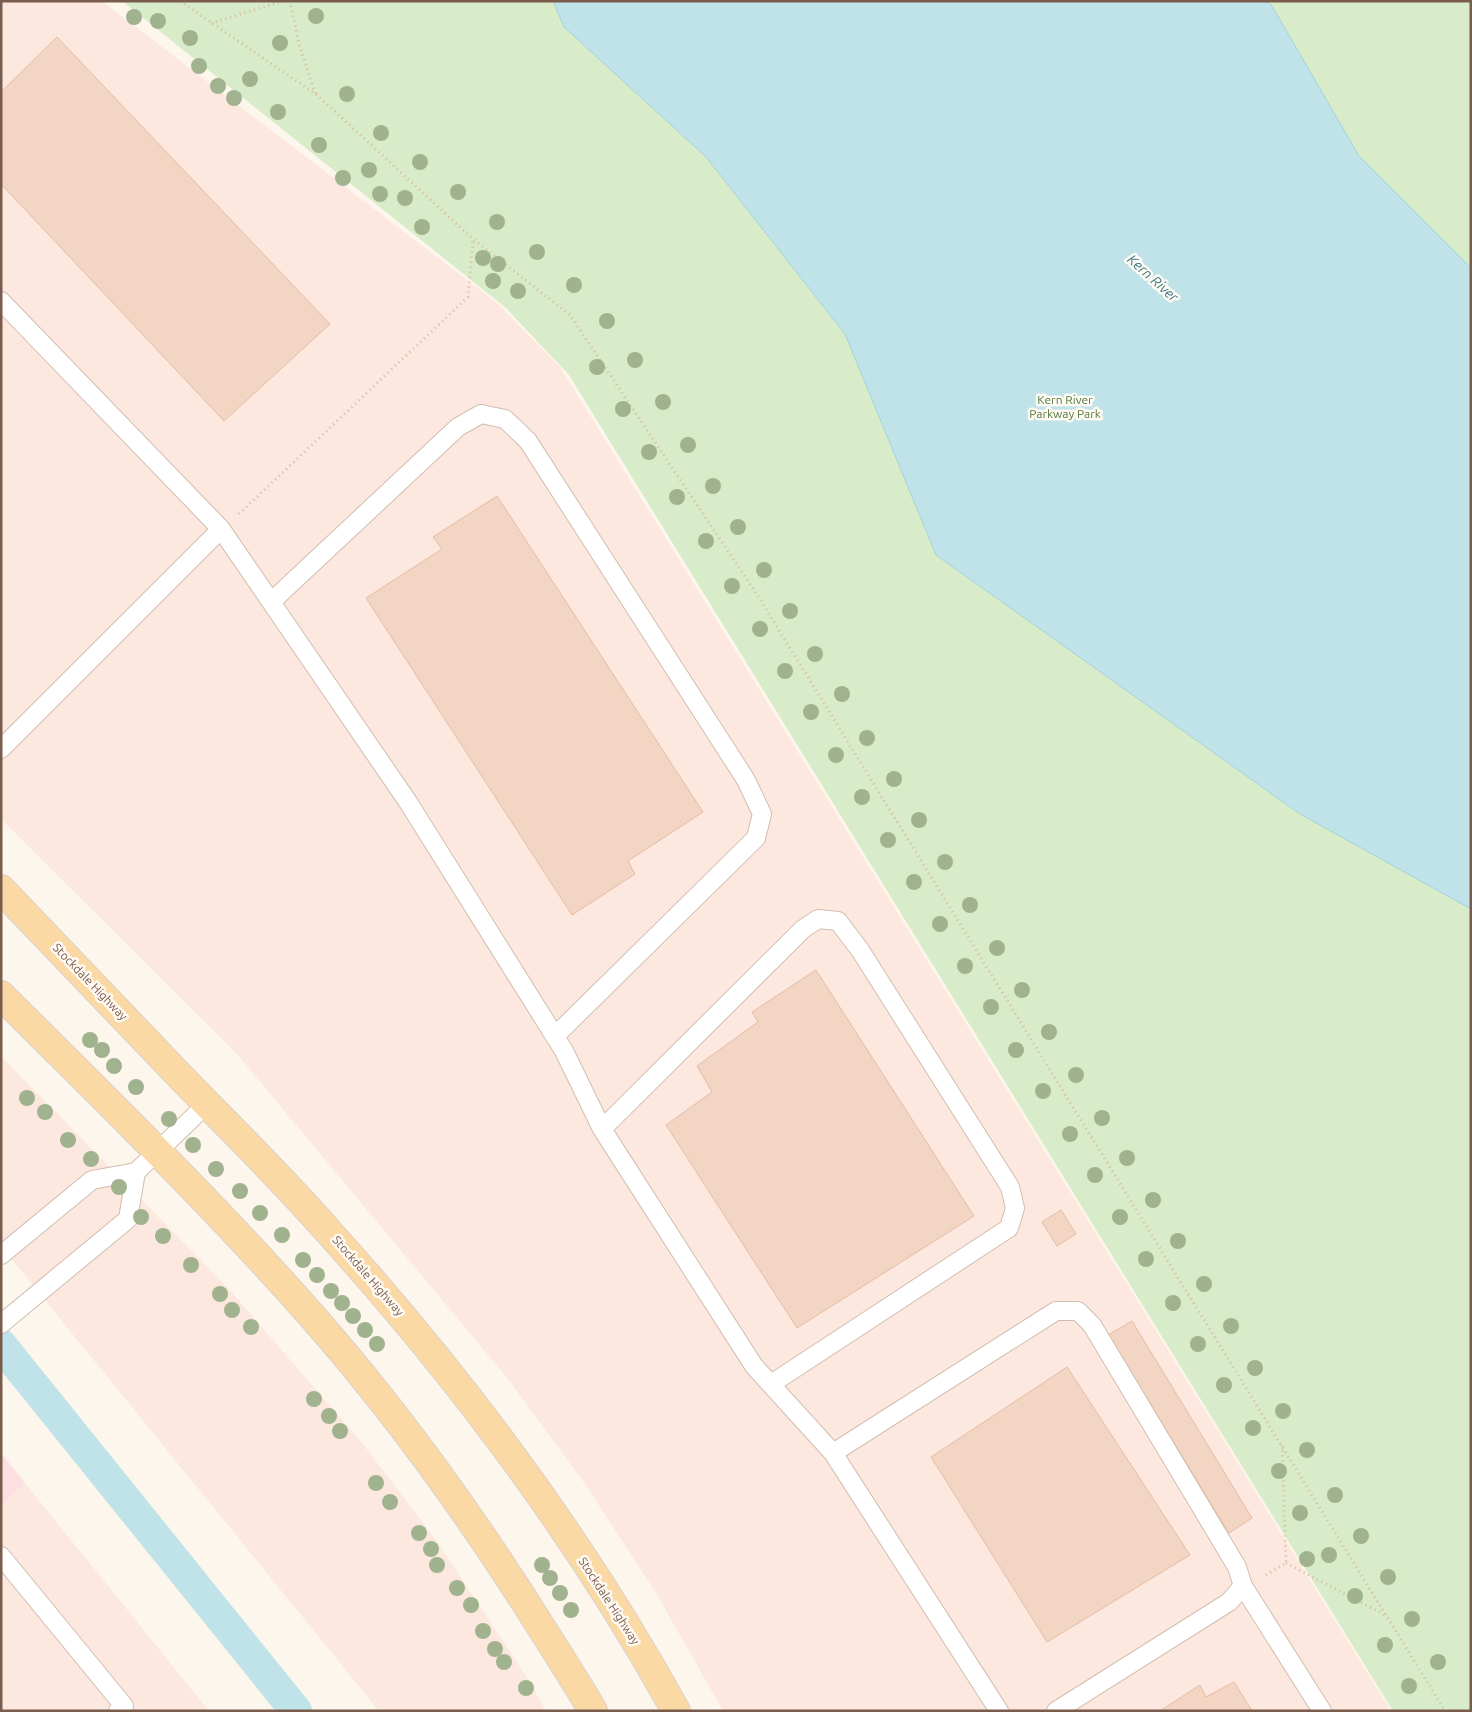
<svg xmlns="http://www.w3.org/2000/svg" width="1472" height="1712" viewBox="0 0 1472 1712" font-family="Ubuntu,sans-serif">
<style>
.commercial{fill:#fde8e0}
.medical{fill:#fbdfe3}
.green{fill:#d8ecc9}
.water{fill:#bfe3e8;stroke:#a5d3da}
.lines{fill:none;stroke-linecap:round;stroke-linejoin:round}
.canal{stroke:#bfe3e8;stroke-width:32}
.building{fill:#f3d5c3;stroke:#e6bba3}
.service-casing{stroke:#d1beb0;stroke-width:20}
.primary-casing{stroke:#dad1cd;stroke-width:30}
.path{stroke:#d9b8a5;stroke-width:3;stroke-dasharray:1 4;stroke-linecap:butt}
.service{stroke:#fff;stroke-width:18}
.primary{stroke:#fbd9a5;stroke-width:28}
.tree{fill:#a0b28e}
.labels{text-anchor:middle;stroke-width:5;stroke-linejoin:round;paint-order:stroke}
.park-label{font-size:12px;fill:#537a41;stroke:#fffaf3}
.street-label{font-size:12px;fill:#7a5c4d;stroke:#fffaf3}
.water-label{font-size:14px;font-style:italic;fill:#437c86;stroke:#fffaf3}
</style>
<rect width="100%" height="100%" fill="#fdf6ec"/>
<!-- commercial -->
<path class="commercial" d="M1 1H102L496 302 560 367 1391 1711H723L656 1593 585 1484 508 1379 237 1054 1 819Z
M1 1056 228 1288 362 1443 436 1540 526 1676 546 1711H379L1 1246Z
M25 1483 209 1711H1V1505Z"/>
<!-- medical -->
<path class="medical" d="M1 1453 25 1483 1 1505Z"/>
<!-- green -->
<path class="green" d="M122 1H1471V1711H1393L569 375 506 308Z"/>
<!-- water -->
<path class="water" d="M553 1H1267L1272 6 1359 156 1471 268V909L1300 814 936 555 845 334 706 157 564 27Z"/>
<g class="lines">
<!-- canal -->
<path class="canal" d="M1 1345 296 1711"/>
</g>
<!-- building -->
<path class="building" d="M57 37 330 324 224 421 1 184V92Z
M497 496 703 812 628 861 635 874 572 915 366 598 442 549 433 537Z
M816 970 974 1216 797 1328 666 1125 712 1092 697 1066 758 1022 752 1012Z
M1061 1210 1076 1234 1057 1246 1042 1222Z
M1132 1321 1252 1518 1229 1533 1108 1335Z
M1067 1367 1190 1555 1047 1642 931 1457Z
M1234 1682 1252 1711H1160L1200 1685 1206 1697Z"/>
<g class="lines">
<defs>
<path id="service" d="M1 301 221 529 408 802 564 1051 602 1129 754 1366 833 1453 999 1711
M271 602 458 427 481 414 505 419 528 441 746 780 762 814 756 838 555 1036
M1 749 221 529
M602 1129 803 929 818 919 838 921 860 950 1010 1187 1015 1208 1009 1228 771 1384
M1 1255 92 1180 136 1172 207 1104
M1 1324 128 1219 136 1172
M833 1453 1056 1311H1078L1092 1325 1237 1567 1243 1586 1229 1602 1056 1711
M1 1556 124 1706 118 1711
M1243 1586 1322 1711"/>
<path id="primary" d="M1 889C59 950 117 1011 175 1071 226 1124 279 1175 327 1230 460 1377 580 1537 676 1711
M1 995C100 1094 201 1192 295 1297 389 1401 472 1516 546 1635 562 1660 578 1685 593 1711"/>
</defs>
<!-- service casing -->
<use href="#service" class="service-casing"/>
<!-- primary casing -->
<use href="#primary" class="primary-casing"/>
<!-- path -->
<path class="path" d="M180 1 317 95 473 239 570 315 758 596 1445 1711
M290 1 299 44 316 95
M211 23 283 1
M239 514 468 297 473 239
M1286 1563 1387 1616
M1266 1575 1286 1563 1282 1445"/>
<!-- service -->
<use href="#service" class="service"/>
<!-- primary -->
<use href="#primary" class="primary"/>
</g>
<!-- trees -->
<g class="tree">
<circle cx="316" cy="16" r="8"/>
<circle cx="134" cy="17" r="8"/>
<circle cx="158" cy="21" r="8"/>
<circle cx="190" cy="38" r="8"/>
<circle cx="280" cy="43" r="8"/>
<circle cx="199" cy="66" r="8"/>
<circle cx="250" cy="79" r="8"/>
<circle cx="218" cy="86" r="8"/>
<circle cx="347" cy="94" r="8"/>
<circle cx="234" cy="98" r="8"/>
<circle cx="278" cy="112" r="8"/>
<circle cx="381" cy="133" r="8"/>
<circle cx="319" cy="145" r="8"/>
<circle cx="420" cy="162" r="8"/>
<circle cx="369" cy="170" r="8"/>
<circle cx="343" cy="178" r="8"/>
<circle cx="458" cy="192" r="8"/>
<circle cx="380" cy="194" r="8"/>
<circle cx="405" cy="198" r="8"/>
<circle cx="497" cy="222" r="8"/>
<circle cx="422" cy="227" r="8"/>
<circle cx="537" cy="252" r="8"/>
<circle cx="483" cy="258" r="8"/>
<circle cx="498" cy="264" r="8"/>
<circle cx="493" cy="281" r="8"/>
<circle cx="574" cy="285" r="8"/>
<circle cx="518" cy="291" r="8"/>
<circle cx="607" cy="321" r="8"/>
<circle cx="635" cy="360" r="8"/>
<circle cx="597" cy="367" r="8"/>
<circle cx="663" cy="402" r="8"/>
<circle cx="623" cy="409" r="8"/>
<circle cx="688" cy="445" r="8"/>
<circle cx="649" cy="452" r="8"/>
<circle cx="713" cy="486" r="8"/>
<circle cx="677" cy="497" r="8"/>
<circle cx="738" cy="527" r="8"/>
<circle cx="706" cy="541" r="8"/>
<circle cx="764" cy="570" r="8"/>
<circle cx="732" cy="586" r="8"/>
<circle cx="790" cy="611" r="8"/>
<circle cx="760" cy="629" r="8"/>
<circle cx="815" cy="654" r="8"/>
<circle cx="785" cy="671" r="8"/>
<circle cx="842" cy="694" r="8"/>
<circle cx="811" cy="712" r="8"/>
<circle cx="867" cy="738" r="8"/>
<circle cx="836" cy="755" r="8"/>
<circle cx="894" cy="779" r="8"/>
<circle cx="862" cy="797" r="8"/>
<circle cx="919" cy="820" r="8"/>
<circle cx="888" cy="840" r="8"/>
<circle cx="945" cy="862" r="8"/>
<circle cx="914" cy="882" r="8"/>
<circle cx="970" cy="905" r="8"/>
<circle cx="940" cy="924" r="8"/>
<circle cx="997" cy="948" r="8"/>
<circle cx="965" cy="966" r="8"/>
<circle cx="1022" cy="990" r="8"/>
<circle cx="991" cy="1007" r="8"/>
<circle cx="1049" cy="1032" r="8"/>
<circle cx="90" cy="1040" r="8"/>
<circle cx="102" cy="1050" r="8"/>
<circle cx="1016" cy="1050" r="8"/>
<circle cx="114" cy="1066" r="8"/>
<circle cx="1076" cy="1075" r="8"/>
<circle cx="136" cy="1087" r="8"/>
<circle cx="1043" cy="1091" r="8"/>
<circle cx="27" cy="1098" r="8"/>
<circle cx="45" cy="1112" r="8"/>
<circle cx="1102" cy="1118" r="8"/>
<circle cx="169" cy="1119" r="8"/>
<circle cx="1070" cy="1134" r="8"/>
<circle cx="68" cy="1140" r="8"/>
<circle cx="193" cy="1145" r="8"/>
<circle cx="1127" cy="1158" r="8"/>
<circle cx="91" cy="1159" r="8"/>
<circle cx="216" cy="1169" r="8"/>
<circle cx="1095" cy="1175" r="8"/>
<circle cx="119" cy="1187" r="8"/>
<circle cx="240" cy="1191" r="8"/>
<circle cx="1153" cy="1200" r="8"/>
<circle cx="260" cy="1213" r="8"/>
<circle cx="141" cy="1217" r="8"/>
<circle cx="1120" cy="1217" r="8"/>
<circle cx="282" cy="1235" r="8"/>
<circle cx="163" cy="1236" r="8"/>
<circle cx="1178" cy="1241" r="8"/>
<circle cx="1146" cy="1259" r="8"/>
<circle cx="303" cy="1260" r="8"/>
<circle cx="191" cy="1265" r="8"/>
<circle cx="317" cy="1275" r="8"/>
<circle cx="1204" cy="1284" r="8"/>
<circle cx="331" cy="1291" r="8"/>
<circle cx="220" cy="1294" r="8"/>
<circle cx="342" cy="1303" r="8"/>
<circle cx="1173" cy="1303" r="8"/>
<circle cx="232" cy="1310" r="8"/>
<circle cx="353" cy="1316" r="8"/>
<circle cx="1231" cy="1326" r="8"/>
<circle cx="251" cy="1327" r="8"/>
<circle cx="365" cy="1330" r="8"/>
<circle cx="377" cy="1344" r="8"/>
<circle cx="1198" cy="1344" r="8"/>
<circle cx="1255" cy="1368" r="8"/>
<circle cx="1224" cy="1385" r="8"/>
<circle cx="314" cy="1399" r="8"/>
<circle cx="1283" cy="1411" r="8"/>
<circle cx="329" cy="1416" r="8"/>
<circle cx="1253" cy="1428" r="8"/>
<circle cx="340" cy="1431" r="8"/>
<circle cx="1307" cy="1450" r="8"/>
<circle cx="1279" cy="1471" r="8"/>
<circle cx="376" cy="1483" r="8"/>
<circle cx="1335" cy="1495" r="8"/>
<circle cx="390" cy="1502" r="8"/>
<circle cx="1300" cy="1513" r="8"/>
<circle cx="419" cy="1533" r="8"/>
<circle cx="1361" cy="1536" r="8"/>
<circle cx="431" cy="1549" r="8"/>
<circle cx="1329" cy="1555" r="8"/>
<circle cx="1307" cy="1559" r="8"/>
<circle cx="437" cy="1565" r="8"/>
<circle cx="542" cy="1565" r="8"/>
<circle cx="1388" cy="1577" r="8"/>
<circle cx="550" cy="1578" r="8"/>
<circle cx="457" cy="1588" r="8"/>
<circle cx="560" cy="1593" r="8"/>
<circle cx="1355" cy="1596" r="8"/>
<circle cx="471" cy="1605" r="8"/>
<circle cx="571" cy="1610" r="8"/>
<circle cx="1412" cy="1619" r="8"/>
<circle cx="483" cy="1631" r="8"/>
<circle cx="1385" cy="1645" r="8"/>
<circle cx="495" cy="1649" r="8"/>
<circle cx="504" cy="1662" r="8"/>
<circle cx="1438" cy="1662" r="8"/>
<circle cx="1409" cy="1686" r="8"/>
<circle cx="526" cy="1688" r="8"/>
</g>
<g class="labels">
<!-- park labels -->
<g class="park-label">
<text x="1065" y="404">Kern River<tspan x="1065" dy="14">Parkway Park</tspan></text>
</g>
<!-- street labels -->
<g class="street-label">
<text transform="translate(90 982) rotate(46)" y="4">Stockdale Highway</text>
<text transform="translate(368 1276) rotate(49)" y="4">Stockdale Highway</text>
<text transform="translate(609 1601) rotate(57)" y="4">Stockdale Highway</text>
</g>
<!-- water labels -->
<g class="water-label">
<text transform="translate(1153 278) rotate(42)" y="5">Kern River</text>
</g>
</g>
<!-- border -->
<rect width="1472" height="1712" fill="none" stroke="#7a5c4d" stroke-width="5"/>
</svg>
